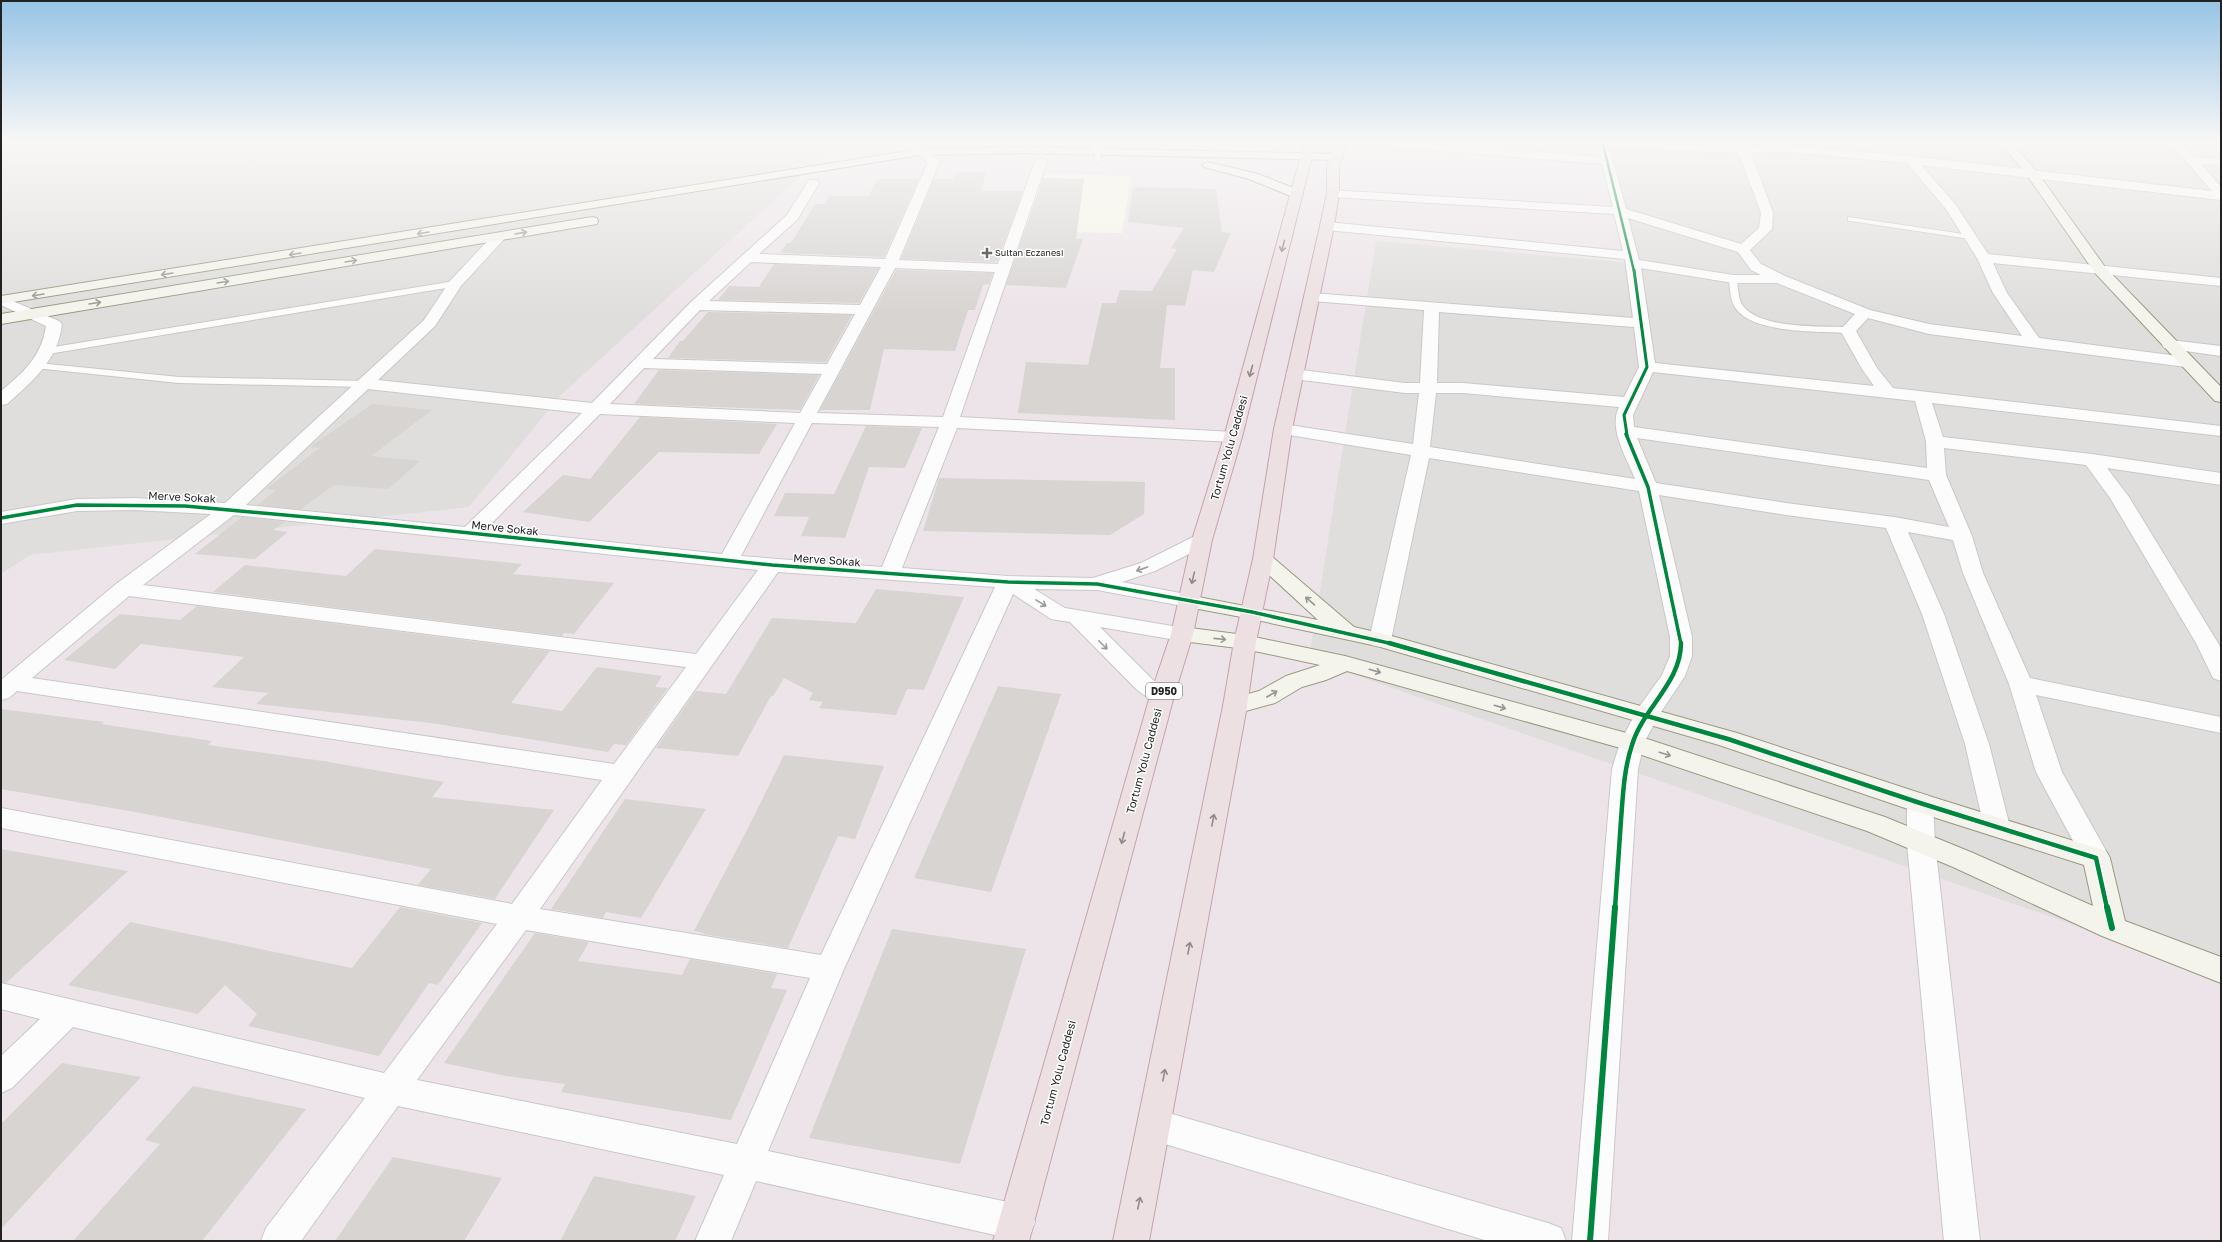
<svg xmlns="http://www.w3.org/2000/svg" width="2222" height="1242" viewBox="0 0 2222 1242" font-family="'Golos Text',sans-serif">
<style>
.residential{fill:#dfdedc}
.industrial{fill:#ede4e9}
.education{fill:#f8f7e8}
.building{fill:#d7d4d2}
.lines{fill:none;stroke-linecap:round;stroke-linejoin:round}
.lane-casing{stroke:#c9c8c7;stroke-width:2}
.street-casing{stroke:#c9c8c7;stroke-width:2}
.secondary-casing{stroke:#999a82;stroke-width:2}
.highway-casing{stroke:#c5a2ac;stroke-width:2}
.lane{fill:#fdfcfc;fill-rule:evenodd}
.street{fill:#fdfcfc;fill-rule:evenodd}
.secondary{fill:#f4f4ed;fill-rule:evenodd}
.highway{fill:#ece0e2;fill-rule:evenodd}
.cycleway-far4-casing{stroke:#fff;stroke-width:4}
.cycleway-far3-casing{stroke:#fff;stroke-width:5}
.cycleway-far2-casing{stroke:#fff;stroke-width:6}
.cycleway-far1-casing{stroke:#fff;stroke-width:7}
.cycleway-casing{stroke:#fff;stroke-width:8}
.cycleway-far4{stroke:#00873e;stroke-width:2.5}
.cycleway-far3{stroke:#00873e;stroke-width:3}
.cycleway-far2{stroke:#00873e;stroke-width:3.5}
.cycleway-far1{stroke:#00873e;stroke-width:4.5}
.cycleway{stroke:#00873e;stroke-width:6}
.oneway{stroke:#969692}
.oneway2{stroke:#918a8c}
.oneway3{stroke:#9a9a9a}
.poi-dot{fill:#6a6968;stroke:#fff;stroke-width:1.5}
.labels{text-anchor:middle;stroke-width:3;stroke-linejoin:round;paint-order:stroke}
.far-poi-label{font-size:9px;fill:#222;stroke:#fff;text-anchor:start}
.shield{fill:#fff;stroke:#646464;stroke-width:1}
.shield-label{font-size:10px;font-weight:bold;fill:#222}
.street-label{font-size:11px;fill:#222;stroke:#fff}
</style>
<rect width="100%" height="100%" fill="#f0eeeb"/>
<!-- residential -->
<path class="residential" d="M1 140H2221V1241H1Z"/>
<!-- industrial -->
<path class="industrial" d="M840 140H1603L1633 263 1376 241 1309 659 2221 976V1241H1V574L30 555 469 507 561 395Z"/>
<!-- education -->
<path class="education" d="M1045 173 1131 176 1122 233 1020 231Z"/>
<!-- building -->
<path class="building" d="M956 172H986L981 191H1023L997 262 901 259 934 179H954Z
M1043 178 1084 179 1076 239H1083L1066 288 1006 285Z
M877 179H919L884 257 780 253 787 243H791L815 204H825L829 196H869Z
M1133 187 1216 189 1222 232 1231 233 1214 272 1193 270 1185 306 1167 305 1160 368H1175V420L1018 413 1026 362 1088 365 1102 303H1116L1120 290 1152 291 1177 249 1171 248 1184 228 1128 222Z
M774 264 879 268 859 303 718 300 729 286 759 287Z
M896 270 993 273 989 284 983 285 975 310H968L955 351 884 349 870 410H820Z
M708 312 852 315 826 362 668 358 680 341H683Z
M659 370 819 375 800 410 634 404Z
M372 404 432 410 371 456 420 461 388 489 334 485 301 509 258 505 276 490 266 489 320 448 310 447Z
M640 417 777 424 759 454 659 452 589 522 523 512 563 475 590 479Z
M866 426 922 428 905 468 869 467 845 538 801 536 809 517 774 516 785 493 834 494Z
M939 478 1145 482 1144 514 1110 535 923 531Z
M242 517 285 522 273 530 288 532 255 559 195 554Z
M375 549 522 564 513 574 614 583 574 634 564 633 562 636 213 592 245 565 346 576Z
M876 589 964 597 924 690 907 689 896 715 819 708 823 702 809 700 813 693 784 678 773 696H771L738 756 656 748 696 691 726 694 772 618 856 623Z
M197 606 550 651 511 703 562 711 597 667 662 676 655 687 668 688 626 745 614 744 608 752 431 723 256 704 268 693 212 687 244 657 141 644 115 669 64 660 120 614 180 620Z
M998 686 1061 694 991 892 914 878Z
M1 709 104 722 101 724 212 741 208 745 323 761 444 782 432 797 554 810 495 899 418 885 431 869 135 812 1 789Z
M784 755 884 766 855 839 838 836 788 948 703 934 704 933 694 931 749 826Z
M625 799 706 809 641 918 606 912 603 918 551 909Z
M1 849 128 871 6 983 1 982Z
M400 907 482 923 438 985 429 983 379 1056 248 1026 257 1014 225 985 198 1014 68 985 130 922 352 968Z
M892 929 1026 949 960 1164 809 1138Z
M535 933 589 942 578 961 682 975 690 959 777 974 771 988 787 990 731 1120 561 1092 565 1084 506 1076 444 1063Z
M62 1063 141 1077 1 1229V1124Z
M193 1086 306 1109 202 1241H73L160 1144 145 1140Z
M393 1157 502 1178 464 1241H335Z
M594 1176 696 1196 675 1241H560Z"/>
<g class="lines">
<defs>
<path id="lane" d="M1096 150 1101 151 1100 161 1097 163 1094 161Z
M1848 217 1970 235 1974 237 1970 239 1851 221H1848Z
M1733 276 1737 279C1738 287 1738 299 1743 306 1761 329 1821 326 1848 327L1853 330 1848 333C1819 331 1755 334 1736 309 1730 300 1730 289 1729 279Z
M455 281 459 284 458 286 48 354 43 351 48 348Z
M38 363 179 377 365 381 370 384 365 387 179 383 35 368V364Z"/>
<path id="street" d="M900 140H913L940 161 899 260 998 264 1035 161 1041 158 1047 161 960 417 1233 432 1239 433 1242 437 1239 441 1233 442 957 428 902 568 1008 576 1093 578 1141 563 1195 536 1202 534 1209 536 1212 540 1209 544 1155 571 1122 582 1196 596 1199 601 1196 606 1188 607 1097 590 1034 589 1065 608 1190 629 1193 634 1190 639 1182 641 1100 627 1153 680 1170 690 1174 696 1170 702 1162 704 1154 702 1137 690 1070 622 1051 619 1013 594 844 969 768 1151 1017 1204 1030 1209 1035 1222 1030 1235 1017 1240 756 1181 731 1241H695L724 1175 398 1106 301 1241H261L266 1228 365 1098 73 1027 12 1088 1 1093V1056L40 1019 1 1009V983L384 1073 497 924 1 828V808L512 904 602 780 17 691 9 698 1 700V680L116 584 211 514 135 510 77 511 1 524V512L77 499 135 498 225 503 424 320 450 281 494 234 499 233 506 237 461 286 435 326 378 380 592 403 691 302 787 215 809 180H817L819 183 797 220 759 254 885 259 928 162ZM751 262 881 267 860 305 709 301ZM895 268 995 272 943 417 817 413ZM700 310 855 314 827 364 653 359ZM644 368 822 374 800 413 610 404ZM368 389 582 413 465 527 246 505ZM600 414 795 423 722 554 486 529ZM812 423 939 427 882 567 741 556ZM234 515 728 567 758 570 696 654 143 585ZM778 572 995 587 821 955 540 909ZM129 596 686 667 614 764 32 678ZM526 930 810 978 737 1144 417 1080Z
M1093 140H1104L1102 153H1094L1092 151Z
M1339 140H1390L1601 157 1597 140 1737 146 1735 140H1746L1748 147 1790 146 1910 156 2212 191 2168 140H2179L2194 157 2221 159V165L2201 164 2221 187V200L1921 165 1955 204 1988 254 2221 278V286L1993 263 2007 293 2039 338 2186 357 2192 359 2194 362 2192 365 2186 367 1929 334 1868 318 1856 331 1877 368 1893 388 2221 426V436L1932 403 1943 437 2092 454 2221 473V485L2107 468 2129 497 2218 643 2221 649V681L2213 678 2196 643 2110 498 2086 465 1944 448 1946 475 1972 536 1983 573 2030 678 2221 717V733L2036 695 2062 772 2110 858 2106 865 2096 869 2086 865 2036 772 2009 684 1963 573 1953 540 1908 532 1944 614 1989 744 2010 827 2006 834 1997 837 1988 834 1984 827 1965 744 1922 614 1886 528 1786 515 1659 495 1692 637V656L1685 676 1657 718 1644 743 1638 769 1608 1241H1572L1612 769 1620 743 1637 710 1662 675 1670 656V637L1639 491 1429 458 1391 640 1388 645 1380 647 1372 645 1369 640 1411 455 1283 434 1277 433 1274 429 1277 425 1283 424 1413 444 1419 393H1405L1294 379 1288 377 1286 374 1288 371 1294 369 1405 383H1420L1424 310 1312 301 1307 300 1305 297 1307 294 1312 293 1633 318 1625 259 1327 230 1320 226 1327 222 1623 251 1614 214 1333 197 1327 193 1329 190 1613 207 1602 164 1344 143ZM1609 147 1739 153 1761 213 1759 228 1741 244 1626 209ZM1790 152 1907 163 1946 209 1977 258 1993 293 2022 336 1929 324 1870 310 1785 276 1761 264 1750 250 1772 229 1773 213 1751 153ZM1628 218 1738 252 1751 270 1761 275H1733L1639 260ZM1641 268 1733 283H1777L1855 314 1840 330 1862 369 1874 386 1655 363ZM1439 312 1634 327 1639 367 1624 397 1463 383H1437ZM1653 372 1915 401 1926 441 1927 468 1634 427 1633 415ZM1436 393H1463L1619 407C1608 429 1627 458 1635 479L1430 447ZM1637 438 1929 480 1949 527 1894 517 1786 503 1656 483Z
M1 296 59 321 62 324C58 360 33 381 7 404L1 405V391C23 373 42 356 46 326L1 305Z
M2170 340 2221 346V356L2164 348 2162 345 2164 342Z
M1920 793 1929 796 1933 803 1935 843 1980 1241H1944L1907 843V803L1911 796Z
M1155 1109 1548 1223 1561 1228 1566 1241H1488L1155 1141 1143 1136 1138 1125 1143 1114Z"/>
<path id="secondary" d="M1998 140H2009L2037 172 2105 267 2221 387V402L2215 401 2095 273 2029 178Z
M1025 147 1337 154 1343 157 1337 160 1025 153 920 155 1 304V296L920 149Z
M1208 162 1258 174 1301 191 1303 194 1301 197H1293L1249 179 1204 167 1202 165Z
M592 217 597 218 598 221 597 224 1 324V314Z
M1263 553 1270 555 1354 627 1388 635 1737 733 1929 796 2106 851 2110 858 2125 921 2221 957V983L2102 936 1953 867 1867 831 1624 749 1347 671 1326 680 1302 687 1275 703 1235 714 1227 712 1223 706 1227 700 1259 691 1286 676 1320 665 1245 649 1182 641 1174 639 1171 634 1174 629 1182 627 1245 635 1345 656 1641 737 1885 817 1973 853 2093 906 2084 865 1911 810 1719 745 1377 646 1252 619 1188 607 1180 606 1177 601 1180 596 1188 595 1318 620 1256 563 1253 559 1256 555Z"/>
<path id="highway" d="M1305 140H1316L1242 437 1212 540 1193 634 1174 696 1029 1241H993L1150 696 1171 634 1192 540 1224 437Z
M1337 140H1348L1339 166V193L1334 226 1292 429 1273 559 1256 642 1247 706 1149 1241H1113L1223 706 1234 642 1253 559 1274 429 1320 226 1327 193V166Z"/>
</defs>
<!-- lane casing -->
<use href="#lane" class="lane-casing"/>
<!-- street casing -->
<use href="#street" class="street-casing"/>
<!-- secondary casing -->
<use href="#secondary" class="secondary-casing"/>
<!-- highway casing -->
<use href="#highway" class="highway-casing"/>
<!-- lane -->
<use href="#lane" class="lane"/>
<!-- street -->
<use href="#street" class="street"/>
<!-- secondary -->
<use href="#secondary" class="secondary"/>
<!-- highway -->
<use href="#highway" class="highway"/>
<defs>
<path id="cycleway-far4" d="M1602 140 1634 271"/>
<path id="cycleway-far3" d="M1627 435 1624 415 1647 367 1634 270"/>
<path id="cycleway-far2" d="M1626 434 1648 487 1681 644
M1 518 77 505 185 506 385 524 772 565 1008 582 1097 584 1252 612 1393 644"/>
<path id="cycleway-far1" d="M1389 643 1728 739 1920 803 2096 858 2107 908
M1615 908C1617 878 1619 849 1621 820 1623 794 1624 769 1632 745 1643 708 1681 683 1681 643"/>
<path id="cycleway" d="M2107 907 2112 928
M1590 1241 1615 907"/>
</defs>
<!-- cycleway-far4 casing -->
<use href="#cycleway-far4" class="cycleway-far4-casing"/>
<!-- cycleway-far3 casing -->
<use href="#cycleway-far3" class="cycleway-far3-casing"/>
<!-- cycleway-far2 casing -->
<use href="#cycleway-far2" class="cycleway-far2-casing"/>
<!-- cycleway-far1 casing -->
<use href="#cycleway-far1" class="cycleway-far1-casing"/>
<!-- cycleway casing -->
<use href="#cycleway" class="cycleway-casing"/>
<!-- cycleway-far4 -->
<use href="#cycleway-far4" class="cycleway-far4"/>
<!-- cycleway-far3 -->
<use href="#cycleway-far3" class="cycleway-far3"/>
<!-- cycleway-far2 -->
<use href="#cycleway-far2" class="cycleway-far2"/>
<!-- cycleway-far1 -->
<use href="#cycleway-far1" class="cycleway-far1"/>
<!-- cycleway -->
<use href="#cycleway" class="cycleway"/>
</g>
<!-- one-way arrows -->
<defs><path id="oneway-shaft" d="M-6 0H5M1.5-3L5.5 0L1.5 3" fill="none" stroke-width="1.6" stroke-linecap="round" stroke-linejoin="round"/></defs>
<g class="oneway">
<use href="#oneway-shaft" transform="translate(423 233) rotate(171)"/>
<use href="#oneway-shaft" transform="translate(521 233) rotate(-10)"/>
<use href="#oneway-shaft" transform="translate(295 254) rotate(171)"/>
<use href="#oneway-shaft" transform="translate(351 261) rotate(-9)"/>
<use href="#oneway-shaft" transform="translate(167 274) rotate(171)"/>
<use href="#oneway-shaft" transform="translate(223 282) rotate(-9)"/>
<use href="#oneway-shaft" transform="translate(38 295) rotate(171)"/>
<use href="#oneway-shaft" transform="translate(95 303) rotate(-9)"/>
<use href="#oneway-shaft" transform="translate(1310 601) rotate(-139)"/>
<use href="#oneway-shaft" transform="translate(1220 639) rotate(6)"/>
<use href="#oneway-shaft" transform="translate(1375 671) rotate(16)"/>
<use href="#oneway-shaft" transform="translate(1272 694) rotate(-30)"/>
<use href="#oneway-shaft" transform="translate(1500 707) rotate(16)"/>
<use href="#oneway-shaft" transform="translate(1665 754) rotate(18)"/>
</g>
<g class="oneway2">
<use href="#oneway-shaft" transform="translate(1283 246) rotate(105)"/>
<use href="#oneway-shaft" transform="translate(1251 371) rotate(105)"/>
<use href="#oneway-shaft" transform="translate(1193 578) rotate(104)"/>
<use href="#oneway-shaft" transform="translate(1213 820) rotate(-79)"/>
<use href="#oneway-shaft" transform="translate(1123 838) rotate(105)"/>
<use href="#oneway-shaft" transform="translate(1189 948) rotate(-79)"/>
<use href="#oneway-shaft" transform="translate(1164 1075) rotate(-79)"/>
<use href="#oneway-shaft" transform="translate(1139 1203) rotate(-78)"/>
</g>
<g class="oneway3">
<use href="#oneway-shaft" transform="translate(1142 569) rotate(161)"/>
<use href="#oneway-shaft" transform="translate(1041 603) rotate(32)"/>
<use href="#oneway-shaft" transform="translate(1103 645) rotate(45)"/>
</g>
<!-- sky -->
<linearGradient id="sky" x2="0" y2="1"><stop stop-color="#97c4e6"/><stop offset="0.45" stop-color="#f8f7f6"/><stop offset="1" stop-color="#f8f7f6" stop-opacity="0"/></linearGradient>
<rect width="2222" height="314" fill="url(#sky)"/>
<!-- markers -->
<path class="poi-dot" d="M985 247h4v4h4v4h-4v4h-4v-4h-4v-4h4z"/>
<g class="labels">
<!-- far-poi labels -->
<g class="far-poi-label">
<text x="995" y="256">Sultan Eczanesi</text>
</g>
<!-- shield labels -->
<rect class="shield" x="1146" y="683" width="36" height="16" rx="3"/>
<g class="shield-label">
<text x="1164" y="695">D950</text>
</g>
<!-- street labels -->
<g class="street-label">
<text transform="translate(1229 448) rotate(-74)" y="4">Tortum Yolu Caddesi</text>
<text transform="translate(182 497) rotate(3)" y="4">Merve Sokak</text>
<text transform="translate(505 528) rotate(6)" y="4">Merve Sokak</text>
<text transform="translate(827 560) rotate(4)" y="4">Merve Sokak</text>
<text transform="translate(1144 761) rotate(-75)" y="4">Tortum Yolu Caddesi</text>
<text transform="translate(1058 1073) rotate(-75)" y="4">Tortum Yolu Caddesi</text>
</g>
</g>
<!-- border -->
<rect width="2222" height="1242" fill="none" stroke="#222222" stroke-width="4"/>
</svg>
